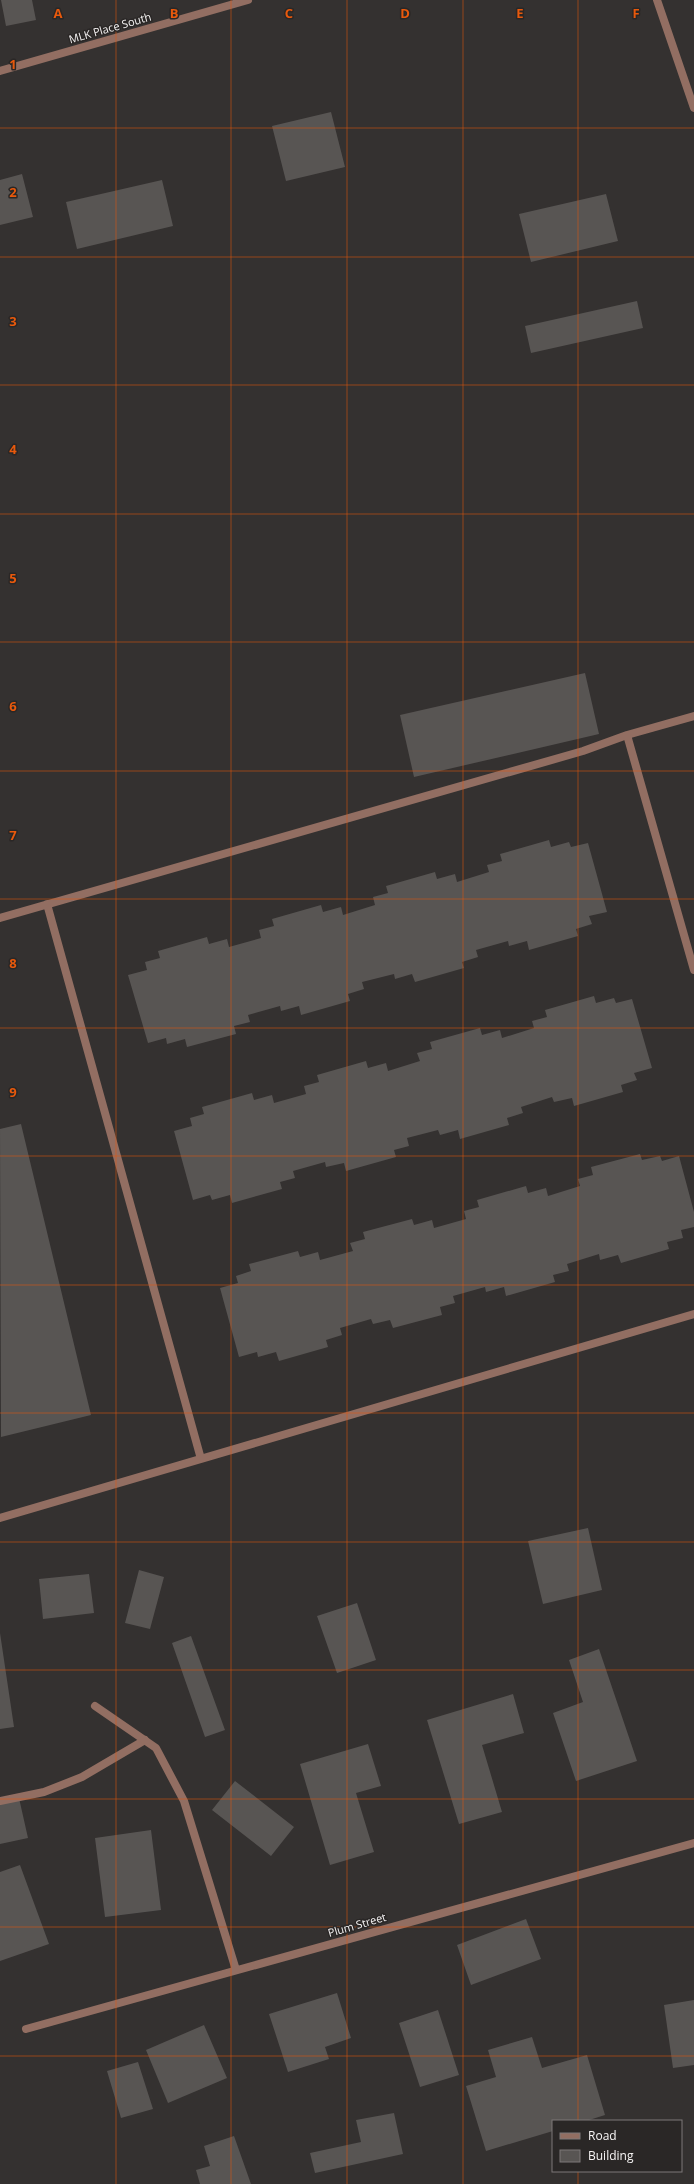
<svg xmlns="http://www.w3.org/2000/svg" width="694" height="2184" viewBox="0 0 694 2184" font-family="'Open Sans',sans-serif">
<style>
.building{fill:#585553}
.lines{fill:none;stroke-linecap:round;stroke-linejoin:round}
.service{stroke:#926e62;stroke-width:8}
.minor{stroke:#926e62;stroke-width:8}
.tertiary{stroke:#926e62;stroke-width:8}
.grid{fill:none;stroke:#e8590c;stroke-width:1;stroke-opacity:0.55}
.labels{text-anchor:middle;stroke-width:3;stroke-linejoin:round;paint-order:stroke}
.street-label{font-size:11px;fill:#f6f4f4;stroke:#2a2726}
.grid-label{font-size:13px;text-anchor:middle;font-weight:bold;fill:#e8590c;stroke:#2a2726;stroke-width:3;stroke-linejoin:round;paint-order:stroke}
</style>
<rect width="100%" height="100%" fill="#343130"/>
<!-- building -->
<path class="building" d="M1 0H32L36 20 6 26Z
M331 112 345 167 286 181 272 126Z
M22 174 33 217 0 225V180Z
M162 180 173 226 77 249 66 202Z
M606 194 618 241 531 262 519 214Z
M637 301 643 328 531 353 525 326Z
M585 673 599 734 414 777 400 715Z
M549 840 551 847 569 842 571 847 588 843 607 912 589 916 592 924 576 929 578 936 529 950 527 941 509 946 508 941 476 950 478 957 462 962 464 968 415 982 412 974 395 979 394 974 362 982 364 989 348 994 350 1001 301 1015 299 1006 281 1011 280 1006 248 1015 250 1022 234 1026 236 1034 187 1047 185 1039 167 1044 166 1038 148 1043 128 975 147 970 145 962 160 958 158 951 207 937 209 944 227 939 229 947 261 938 259 930 274 926 272 919 321 905 323 912 341 907 343 915 375 905 373 897 388 893 386 886 435 872 437 879 455 874 457 882 489 872 487 865 502 861 500 854Z
M594 996 596 1003 614 998 616 1003 632 999 652 1068 634 1073 637 1080 621 1085 623 1092 574 1106 572 1098 554 1102 552 1097 521 1107 523 1113 507 1118 509 1125 460 1139 458 1130 440 1135 438 1130 407 1138 409 1146 394 1150 396 1157 346 1171 344 1163 326 1167 325 1162 293 1171 295 1178 280 1182 282 1189 232 1203 230 1195 212 1200 210 1195 193 1200 174 1131 192 1126 190 1118 204 1114 202 1107 252 1093 254 1100 272 1095 274 1103 306 1094 304 1086 319 1082 317 1075 366 1061 368 1068 386 1063 388 1071 420 1061 417 1053 432 1049 430 1042 480 1028 482 1035 500 1030 502 1038 534 1028 532 1021 547 1017 545 1010Z
M21 1124 91 1415 1 1437 0 1129Z
M640 1154 642 1160 660 1156 662 1161 679 1156 694 1212V1227L681 1230 683 1238 667 1242 669 1249 621 1263 618 1255 600 1260 599 1254 567 1264 569 1271 553 1275 555 1282 506 1296 504 1287 486 1292 485 1287 453 1296 455 1303 440 1307 442 1315 393 1328 390 1320 373 1324 371 1319 340 1328 342 1335 326 1340 328 1347 279 1361 276 1352 258 1357 257 1352 239 1357 220 1288 238 1283 236 1276 251 1271 249 1264 298 1251 300 1257 318 1252 320 1260 353 1251 350 1243 365 1239 363 1232 412 1219 414 1225 432 1220 434 1228 466 1219 464 1211 479 1207 477 1200 526 1186 528 1193 546 1188 548 1196 580 1186 578 1179 593 1175 591 1167Z
M588 1528 602 1590 543 1604 528 1541Z
M139 1570 164 1577 150 1629 125 1623Z
M89 1574 94 1613 43 1619 39 1579Z
M357 1603 376 1660 337 1673 317 1616Z
M0 1633 14 1727 0 1729Z
M191 1636 225 1730 205 1737 172 1643Z
M599 1649 637 1761 576 1781 553 1713 583 1702 569 1660Z
M513 1694 524 1733 482 1745 502 1812 459 1824 427 1720Z
M368 1744 381 1786 356 1793 374 1852 330 1865 300 1764Z
M235 1781 294 1827 271 1856 212 1810Z
M19 1798 28 1838 0 1844V1802Z
M151 1830 161 1910 105 1917 95 1838Z
M20 1865 49 1944 0 1961V1872Z
M526 1919 541 1959 471 1985 457 1945Z
M337 1993 351 2038 325 2047 329 2059 288 2072 269 2014Z
M694 2000V2065L673 2068 664 2005Z
M438 2010 459 2075 420 2087 399 2023Z
M204 2025 227 2078 168 2103 146 2050Z
M532 2037 542 2068 587 2055 605 2115 586 2121H553V2131L486 2151 466 2086 496 2077 488 2050Z
M138 2062 153 2109 121 2118 107 2071Z
M394 2113 403 2154 315 2173 310 2153 361 2142 356 2120Z
M234 2136 251 2184H200L196 2170 210 2166 204 2146Z"/>
<g class="lines">
<!-- service -->
<path class="service" d="M627 735 694 970
M47 904 201 1459
M0 918 583 751 627 735 694 716
M0 1518 694 1314
M0 1801 44 1792 82 1777 145 1740"/>
<!-- minor -->
<path class="minor" d="M0 71 248 0
M95 1706 156 1748 184 1801 236 1970
M26 2029 694 1843"/>
<!-- tertiary -->
<path class="tertiary" d="M657 0 694 108"/>
</g>
<!-- grid -->
<path class="grid" d="M116 0V2184M231 0V2184M347 0V2184M463 0V2184M578 0V2121M0 128H694M0 257H694M0 385H694M0 514H694M0 642H694M0 771H694M0 899H694M0 1028H694M0 1156H694M0 1285H694M0 1413H694M0 1542H694M0 1670H694M0 1799H694M0 1927H694M0 2056H694M578 2171V2184"/>
<g class="labels">
<!-- street labels -->
<g class="street-label">
<text transform="translate(110 28) rotate(-16)" y="4">MLK Place South</text>
<text transform="translate(357 1925) rotate(-16)" y="4">Plum Street</text>
</g>
</g>
<g class="grid-label">
<text x="58" y="18">A</text>
<text x="174" y="18">B</text>
<text x="289" y="18">C</text>
<text x="405" y="18">D</text>
<text x="520" y="18">E</text>
<text x="636" y="18">F</text>
<text x="13" y="69">1</text>
<text x="13" y="197">2</text>
<text x="13" y="326">3</text>
<text x="13" y="454">4</text>
<text x="13" y="583">5</text>
<text x="13" y="711">6</text>
<text x="13" y="840">7</text>
<text x="13" y="968">8</text>
<text x="13" y="1097">9</text>
</g>
<!-- legend -->
<rect x="552" y="2120" width="130" height="52" fill="#2a2726" stroke="#7c7978"/>
<rect x="560" y="2133" width="20" height="6" fill="#926e62" stroke="#7c7978"/>
<text x="588" y="2140" font-size="12" fill="#f6f4f4">Road</text>
<rect x="560" y="2150" width="20" height="12" fill="#585553" stroke="#7c7978"/>
<text x="588" y="2160" font-size="12" fill="#f6f4f4">Building</text>
</svg>
